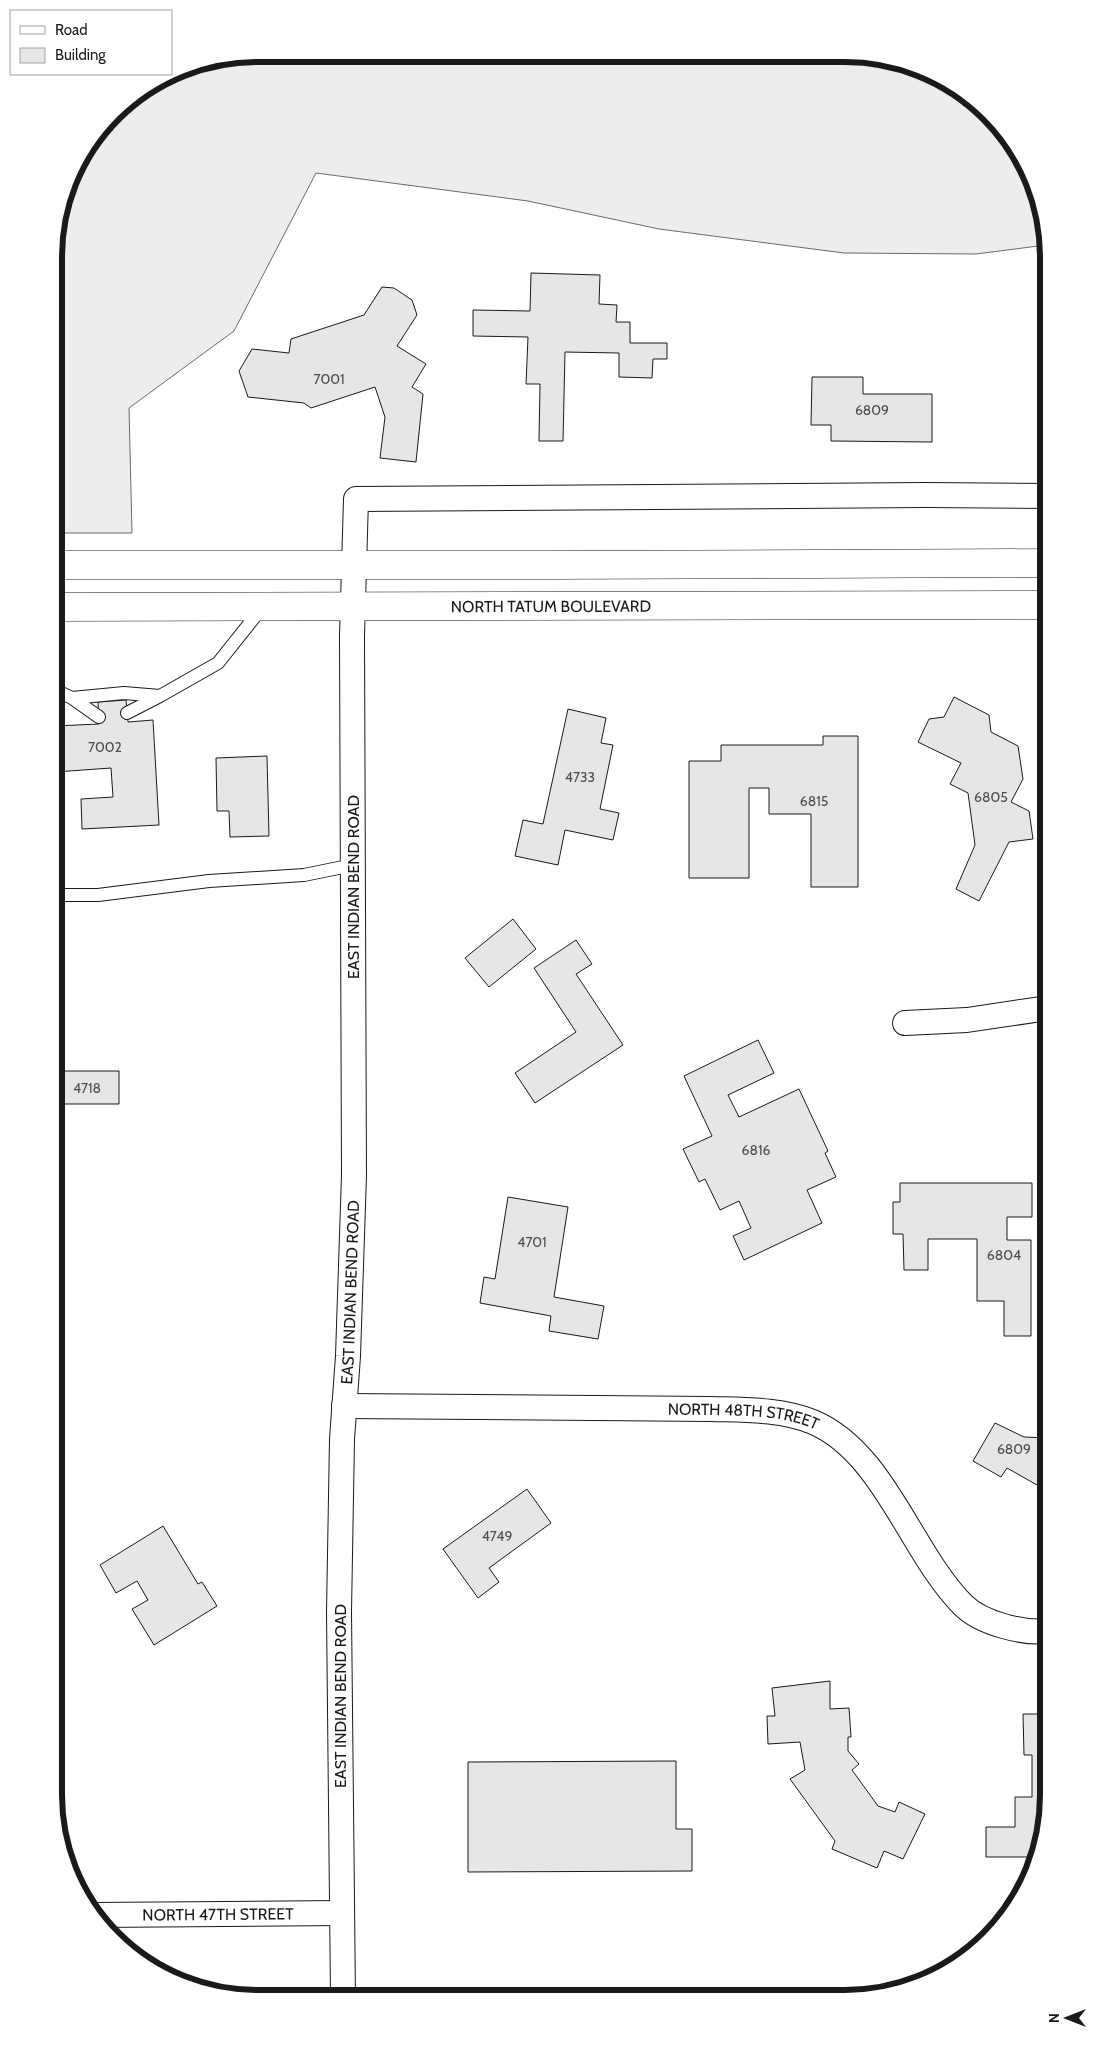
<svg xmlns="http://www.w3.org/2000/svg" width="1102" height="2053" viewBox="0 0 1102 2053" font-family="Cabin,sans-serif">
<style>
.built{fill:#ededed;stroke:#6a6a6a}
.building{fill:#e6e6e6;stroke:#1a1a1a}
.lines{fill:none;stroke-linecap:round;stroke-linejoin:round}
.lane-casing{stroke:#1a1a1a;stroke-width:14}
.street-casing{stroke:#1a1a1a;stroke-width:26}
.primary-casing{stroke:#1a1a1a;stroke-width:29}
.lane{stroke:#fff;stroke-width:12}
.street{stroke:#fff;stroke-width:24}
.primary{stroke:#fff;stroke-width:28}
.labels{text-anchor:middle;stroke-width:4;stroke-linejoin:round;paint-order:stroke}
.number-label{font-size:14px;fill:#4d4d4d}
.street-label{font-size:16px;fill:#1a1a1a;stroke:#fff}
.rim{fill:none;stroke:#1a1a1a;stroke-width:6}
</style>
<rect width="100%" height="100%" fill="#fff"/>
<!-- built -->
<path class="built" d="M258 54 884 58 934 75 978 104 1014 145 1038 193 1046 245 976 254 844 253 659 229 528 201 316 173 234 331 129 408 132 533H55V232L75 167 123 105 180 69Z"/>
<!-- building -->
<path class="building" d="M531 273 600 275 599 304 617 305 616 322H630V343H667V359H653L652 378 619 377V353L565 352 563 441H539L540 384H526L528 337 473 336V310L530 311Z
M382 287 394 288 412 300 417 315 397 346 426 364 412 387 423 394 416 462 380 458 385 417 375 387 311 408 304 403 248 397 239 371 252 349 289 353 291 339 364 315Z
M812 377H863V394H932V442L831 441V425H811Z
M954 697 989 715 991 732 1018 746 1023 779 1011 802 1029 811 1033 839 1009 842 979 901 956 889 975 845 968 793 950 784 961 763 918 742 929 719 944 717Z
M126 700 128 722 153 720 159 825 82 829 81 799 113 797 111 768 55 772V726L99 724 98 702Z
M568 709 606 718 601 743 613 745 600 809 619 813 613 840 565 830 558 865 515 856 523 820 543 824Z
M823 736H858V887H811V814H769V788H749V878H689V761H721V745H823Z
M267 756 269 836 230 837 229 811H217L216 758Z
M513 919 536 949 489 987 465 958Z
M576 940 592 964 576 974 623 1045 535 1103 515 1073 576 1032 534 968Z
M758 1040 774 1073 728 1095 739 1117 799 1089 828 1151 825 1153 836 1177 807 1190 822 1223 744 1260 733 1236 751 1228 739 1201 720 1210 705 1179 699 1182 683 1149 712 1136 684 1076Z
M55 1055H60V1071H119V1104H56V1125H54Z
M900 1183H1032V1217H1007V1240H1031V1336H1004V1301H977V1239H928V1270H904L903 1234H893V1202H900Z
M508 1197 568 1207 554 1297 604 1306 598 1339 549 1331 551 1316 480 1303 484 1277 495 1279Z
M54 1213 60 1214 57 1276 61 1277 58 1335H54Z
M995 1423 1024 1437 1048 1438V1489H1044L1007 1468 1001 1477 973 1461Z
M527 1489 551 1523 489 1568 499 1582 478 1598 443 1549Z
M163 1526 198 1584 202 1582 217 1606 154 1645 132 1609 148 1600 137 1581 116 1593 100 1565Z
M830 1681V1709L849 1708 851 1737H848V1751L859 1764 852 1770 878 1806 895 1812 899 1802 925 1814 903 1859 884 1851 877 1868 832 1849 835 1841 790 1779 805 1770 800 1742 768 1744 767 1716H775L772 1688Z
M1023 1714H1048V1809L1037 1857H986V1827H1015V1797H1032V1755H1024Z
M676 1761V1829H692V1871L468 1872V1762Z"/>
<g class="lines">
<defs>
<path id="lane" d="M55 690 72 698 124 693 160 696 218 663 261 609
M72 698 99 717
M127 713 160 696
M55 895H98L209 881 304 875 353 865"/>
<g id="street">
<path d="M905 1023 967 1020 1048 1008"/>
<path id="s1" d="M344 1406 711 1409C744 1410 781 1409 813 1422 884 1452 911 1553 963 1605 981 1623 1023 1634 1048 1631"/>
<path id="s2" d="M94 1915 342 1913"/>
<path id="s3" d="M343 1998 339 1612 342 1439 348 1356 354 1175 352 636 356 499 925 495 1048 496"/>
</g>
<g id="primary">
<path d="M55 565H547L1048 563"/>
<path id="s4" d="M55 607 1048 605"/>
</g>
</defs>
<!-- lane casing -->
<use href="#lane" class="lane-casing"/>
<!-- street casing -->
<use href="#street" class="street-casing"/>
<!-- primary casing -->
<use href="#primary" class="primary-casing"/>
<!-- lane -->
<use href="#lane" class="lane"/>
<!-- street -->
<use href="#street" class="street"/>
<!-- primary -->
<use href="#primary" class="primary"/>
</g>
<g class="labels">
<!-- number labels -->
<g class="number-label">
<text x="329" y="384">7001</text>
<text x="872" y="415">6809</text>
<text x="105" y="752">7002</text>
<text x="580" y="782">4733</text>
<text x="991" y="802">6805</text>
<text x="814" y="806">6815</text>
<text x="87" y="1093">4718</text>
<text x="756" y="1155">6816</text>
<text x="532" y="1247">4701</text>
<text x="1004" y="1260">6804</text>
<text x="1014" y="1454">6809</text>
<text x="497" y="1541">4749</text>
</g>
<!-- street labels -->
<g class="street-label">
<text dy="6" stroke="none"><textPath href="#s4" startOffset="496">NORTH TATUM BOULEVARD</textPath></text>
<text transform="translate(353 887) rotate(-90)" y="6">EAST INDIAN BEND ROAD</text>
<text dy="6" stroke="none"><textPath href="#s3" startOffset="706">EAST INDIAN BEND ROAD</textPath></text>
<text dy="6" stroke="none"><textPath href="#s1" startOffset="400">NORTH 48TH STREET</textPath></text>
<text transform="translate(340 1696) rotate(-90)" y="6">EAST INDIAN BEND ROAD</text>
<text dy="6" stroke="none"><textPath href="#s2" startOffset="124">NORTH 47TH STREET</textPath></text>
</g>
</g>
<!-- crop -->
<path d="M0 0H1102V2053H0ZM257 62H845A195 195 0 0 1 1040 257V1795A195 195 0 0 1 845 1990H257A195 195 0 0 1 62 1795V257A195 195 0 0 1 257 62Z" fill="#fff" fill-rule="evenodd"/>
<path class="rim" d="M257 62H845A195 195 0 0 1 1040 257V1795A195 195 0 0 1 845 1990H257A195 195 0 0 1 62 1795V257A195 195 0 0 1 257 62Z"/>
<!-- legend -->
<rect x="10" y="10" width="162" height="65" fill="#ffffff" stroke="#a3a3a3"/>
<rect x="20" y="26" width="25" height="8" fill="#ffffff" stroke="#a3a3a3"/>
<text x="55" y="35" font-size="15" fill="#1a1a1a">Road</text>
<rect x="20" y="48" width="25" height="15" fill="#e6e6e6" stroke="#a3a3a3"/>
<text x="55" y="60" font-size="15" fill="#1a1a1a">Building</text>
<!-- north arrow -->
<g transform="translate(1067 2018) rotate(270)" stroke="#ffffff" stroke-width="4" paint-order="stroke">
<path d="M0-4L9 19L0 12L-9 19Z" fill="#1a1a1a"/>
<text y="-8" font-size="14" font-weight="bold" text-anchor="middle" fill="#1a1a1a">N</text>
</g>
</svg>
